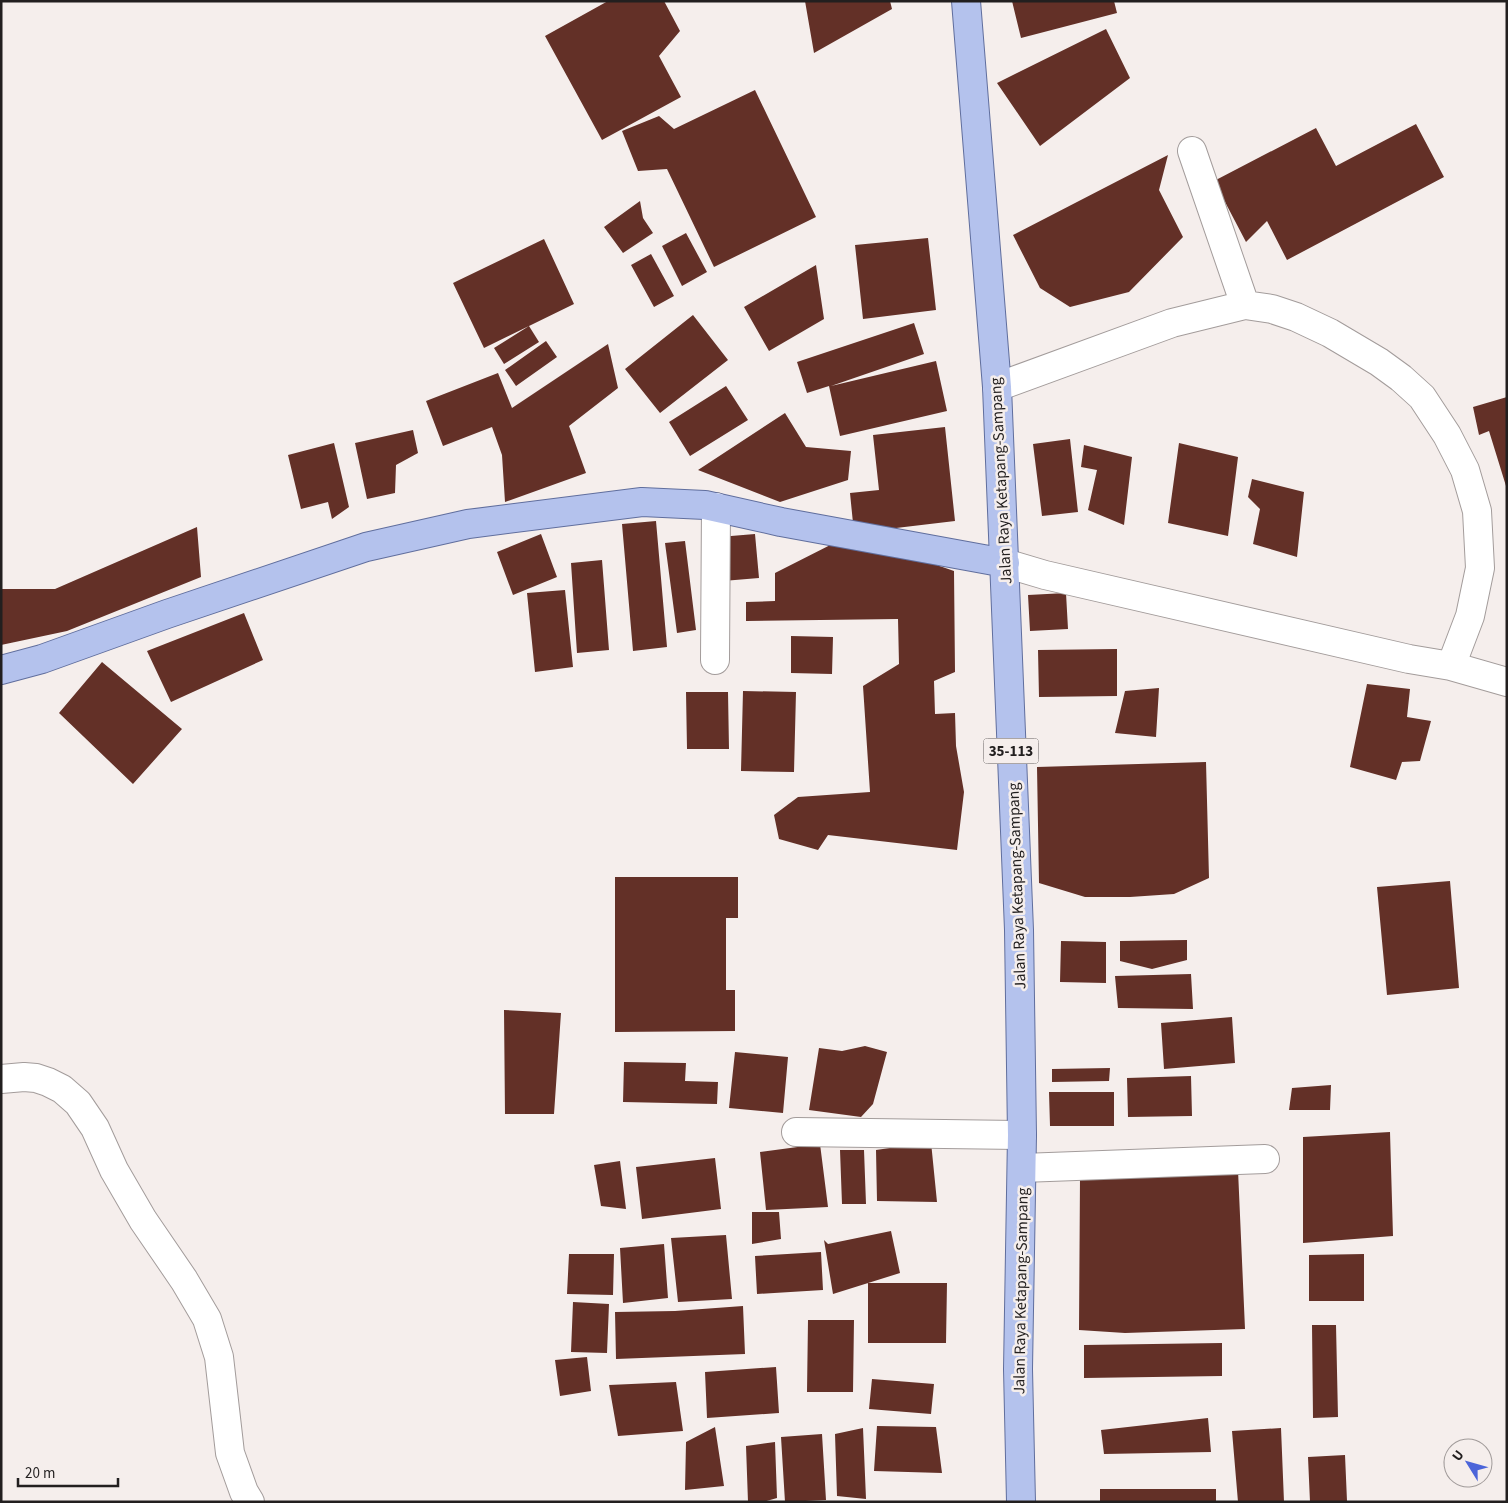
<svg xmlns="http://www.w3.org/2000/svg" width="1508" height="1503" viewBox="0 0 1508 1503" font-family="'Source Sans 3',sans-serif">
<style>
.building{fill:#633027}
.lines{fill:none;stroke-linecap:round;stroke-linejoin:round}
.minor-casing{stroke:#a39c9b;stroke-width:30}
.major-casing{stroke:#606e9d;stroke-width:30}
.minor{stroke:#fff;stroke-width:28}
.major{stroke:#b4c2ed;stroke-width:28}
.labels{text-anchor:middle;stroke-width:5;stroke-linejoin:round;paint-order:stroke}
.shield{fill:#f5eeec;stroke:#615d5c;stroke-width:1}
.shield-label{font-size:15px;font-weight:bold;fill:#221f1f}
.street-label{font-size:16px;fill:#221f1f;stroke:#f5eeec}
</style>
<rect width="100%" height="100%" fill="#f5eeec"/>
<!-- building -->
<path class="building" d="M608 1H664L680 31 659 56 681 97 602 140 545 36Z
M805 1H890L892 9 814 53Z
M1012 1H1114L1117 13 1021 38Z
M1106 29 1130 78 1040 146 997 83Z
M755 90 816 217 714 267 667 169 638 171 622 131 659 116 674 129Z
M1416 124 1444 177 1287 260 1267 221 1246 242 1214 181 1316 128 1336 166Z
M1168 155 1159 190 1183 237 1129 292 1070 307 1040 288 1013 235Z
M640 201 643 218 653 233 623 253 604 227Z
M686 233 707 272 682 286 662 246Z
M928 238 936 310 863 319 855 245Z
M544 239 574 304 529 326 539 342 504 364 494 348 529 326 484 348 453 283Z
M651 254 674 296 654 307 631 265Z
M816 265 824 319 769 351 744 307Z
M693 315 728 360 660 413 625 369Z
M914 323 924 354 831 386 936 361 947 411 840 436 829 386 807 393 797 362Z
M546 341 557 357 516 386 505 370Z
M608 344 618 388 569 426 586 473 505 502 502 455 492 427 443 446 426 401 498 373 512 408Z
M726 386 748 420 690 456 669 422Z
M1507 397V486H1506L1489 431 1479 435 1473 407Z
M785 413 806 447 851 451 848 480 780 502 698 470Z
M945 427 955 521 854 533 850 493 879 490 873 435Z
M413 430 418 453 396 465 395 493 367 499 355 443Z
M1070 439 1078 512 1042 516 1033 444Z
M334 443 349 507 332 519 328 502 301 509 288 455Z
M1179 443 1238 457 1228 536 1168 523Z
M1084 445 1132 457 1124 525 1088 510 1097 470 1081 467Z
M1252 479 1304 492 1297 557 1253 544 1260 509 1248 497Z
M656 521 667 647 633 651 622 524Z
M197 527 201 577 67 631 1 645V589H55Z
M541 534 557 577 513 595 497 552Z
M755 534 759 578 723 581 719 537Z
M850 535 954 571 955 672 934 681 935 714 955 713 956 746 964 792 957 850 828 835 818 850 779 839 774 815 798 797 870 792 863 686 899 664 898 619 746 621V602L775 601V573Z
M685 541 696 630 677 633 665 543Z
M602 560 609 650 577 653 571 563Z
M565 590 573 667 535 672 527 593Z
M1066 593 1068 629 1030 631 1028 595Z
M244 613 263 660 171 702 147 651Z
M791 636 833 637 832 674 791 673Z
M1117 649V696L1039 697 1038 650Z
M102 662 182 729 133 784 59 713Z
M1367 684 1410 689 1407 717 1431 721 1420 761 1402 762 1396 780 1350 767Z
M1159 688 1156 737 1115 733 1125 691Z
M743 691 796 692 794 772 741 771Z
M686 692H728L729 749H687Z
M1206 762 1209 878 1174 894 1130 897H1085L1039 883 1037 767Z
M615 877H738V918H726V990H735V1031L615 1032Z
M1450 881 1459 988 1387 995 1377 887Z
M1187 940V960L1152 969 1120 961V941Z
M1061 941 1106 942V983L1060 982Z
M1191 974 1193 1009 1118 1008 1115 976Z
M504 1010 561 1013 554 1114H505Z
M1232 1017 1235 1063 1164 1069 1161 1023Z
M865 1046 887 1052 873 1104 861 1117 809 1110 819 1048 842 1051Z
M735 1052 788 1057 783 1113 729 1108Z
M624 1062 686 1063 685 1081 718 1082 717 1104 623 1102Z
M1110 1068 1109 1081 1052 1082V1069Z
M1191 1076 1192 1116 1128 1117 1127 1078Z
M1331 1085 1330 1110H1289L1292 1088Z
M1049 1092H1114V1126H1050Z
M1390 1132 1393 1236 1303 1243V1137Z
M931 1142 937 1202 877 1201 876 1150Z
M820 1144 828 1207 766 1210 760 1152Z
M840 1150H864L866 1204H842Z
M715 1158 721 1209 642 1219 636 1167Z
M620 1161 626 1209 601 1206 594 1165Z
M1238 1170 1245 1329 1125 1333 1079 1330 1080 1177Z
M752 1212H779L781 1239 752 1244Z
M891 1231 900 1273 833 1294 824 1240 828 1244Z
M726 1235 732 1299 678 1302 671 1238Z
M664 1244 668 1298 623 1303 620 1248Z
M821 1252 823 1290 757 1294 755 1256Z
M569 1254H614L613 1295 567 1294Z
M1364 1254V1301H1309V1255Z
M868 1283H947L946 1343H868Z
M573 1302 609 1304 607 1353 571 1352Z
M743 1306 745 1354 616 1359 615 1312 675 1311Z
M808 1320H854L853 1392H807Z
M1312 1325H1336L1338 1417 1313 1418Z
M1222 1343V1376L1084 1378V1345Z
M587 1357 591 1391 560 1396 555 1360Z
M776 1367 779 1413 707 1418 705 1372Z
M872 1379 934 1384 931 1414 869 1409Z
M676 1382 683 1431 618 1436 609 1385Z
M1208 1418 1211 1452 1104 1454 1101 1430Z
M877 1426 936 1427 942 1473 874 1471Z
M715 1427 724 1486 685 1490 686 1442Z
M863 1428 866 1499 837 1496 835 1434Z
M1281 1428 1284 1502H1238L1232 1431Z
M822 1434 826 1500 785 1502 781 1437Z
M775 1442 777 1498 763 1502H748L746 1446Z
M1345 1455 1347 1501 1310 1502 1308 1457Z
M1100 1489H1216V1502H1100Z"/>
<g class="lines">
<defs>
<path id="minor" d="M1192 151 1245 305
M997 387 1172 323 1245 305 1272 309 1296 317 1330 333 1379 362 1401 378 1422 397 1447 435 1465 470 1477 511 1480 568 1470 616 1451 666
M1005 563 1045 575 1409 659 1451 666 1507 682
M715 660 716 507
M1 1079 24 1077 36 1078 48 1082 62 1089 78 1103 95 1128 114 1170 143 1220 184 1280 207 1319 219 1357 230 1453 244 1492 250 1502
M796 1132 1022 1135
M1022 1168 1265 1159"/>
<path id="major" d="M966 1 997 387 1019 930 1022 1135 1018 1369 1021 1502
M1 670 42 659 167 614 366 547 468 524 642 502 705 505 781 522 1005 563"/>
</defs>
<!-- minor casing -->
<use href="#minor" class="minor-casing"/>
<!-- major casing -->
<use href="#major" class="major-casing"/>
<!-- minor -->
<use href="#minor" class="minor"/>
<!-- major -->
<use href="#major" class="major"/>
</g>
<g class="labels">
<!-- shield labels -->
<rect class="shield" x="983.5" y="738.5" width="55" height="25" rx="4"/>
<g class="shield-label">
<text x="1011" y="756">35-113</text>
</g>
<!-- street labels -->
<g class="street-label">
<text transform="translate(1000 481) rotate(-93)" y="6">Jalan Raya Ketapang-Sampang</text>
<text transform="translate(1016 886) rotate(-92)" y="6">Jalan Raya Ketapang-Sampang</text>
<text transform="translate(1020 1291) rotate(-89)" y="6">Jalan Raya Ketapang-Sampang</text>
</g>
</g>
<!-- border -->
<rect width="1508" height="1503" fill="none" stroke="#221f1f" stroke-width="5"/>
<!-- north arrow -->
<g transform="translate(1468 1463) rotate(307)"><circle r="24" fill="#f5eeec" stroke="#a19b9a"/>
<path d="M0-4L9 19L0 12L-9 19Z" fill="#4c65d9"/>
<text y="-8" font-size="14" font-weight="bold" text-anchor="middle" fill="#221f1f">U</text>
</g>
<!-- scale -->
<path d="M18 1478v8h100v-8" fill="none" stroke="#221f1f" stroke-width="2.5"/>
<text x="25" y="1478" font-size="15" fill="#221f1f" stroke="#f5eeec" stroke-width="4" paint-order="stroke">20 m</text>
</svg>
